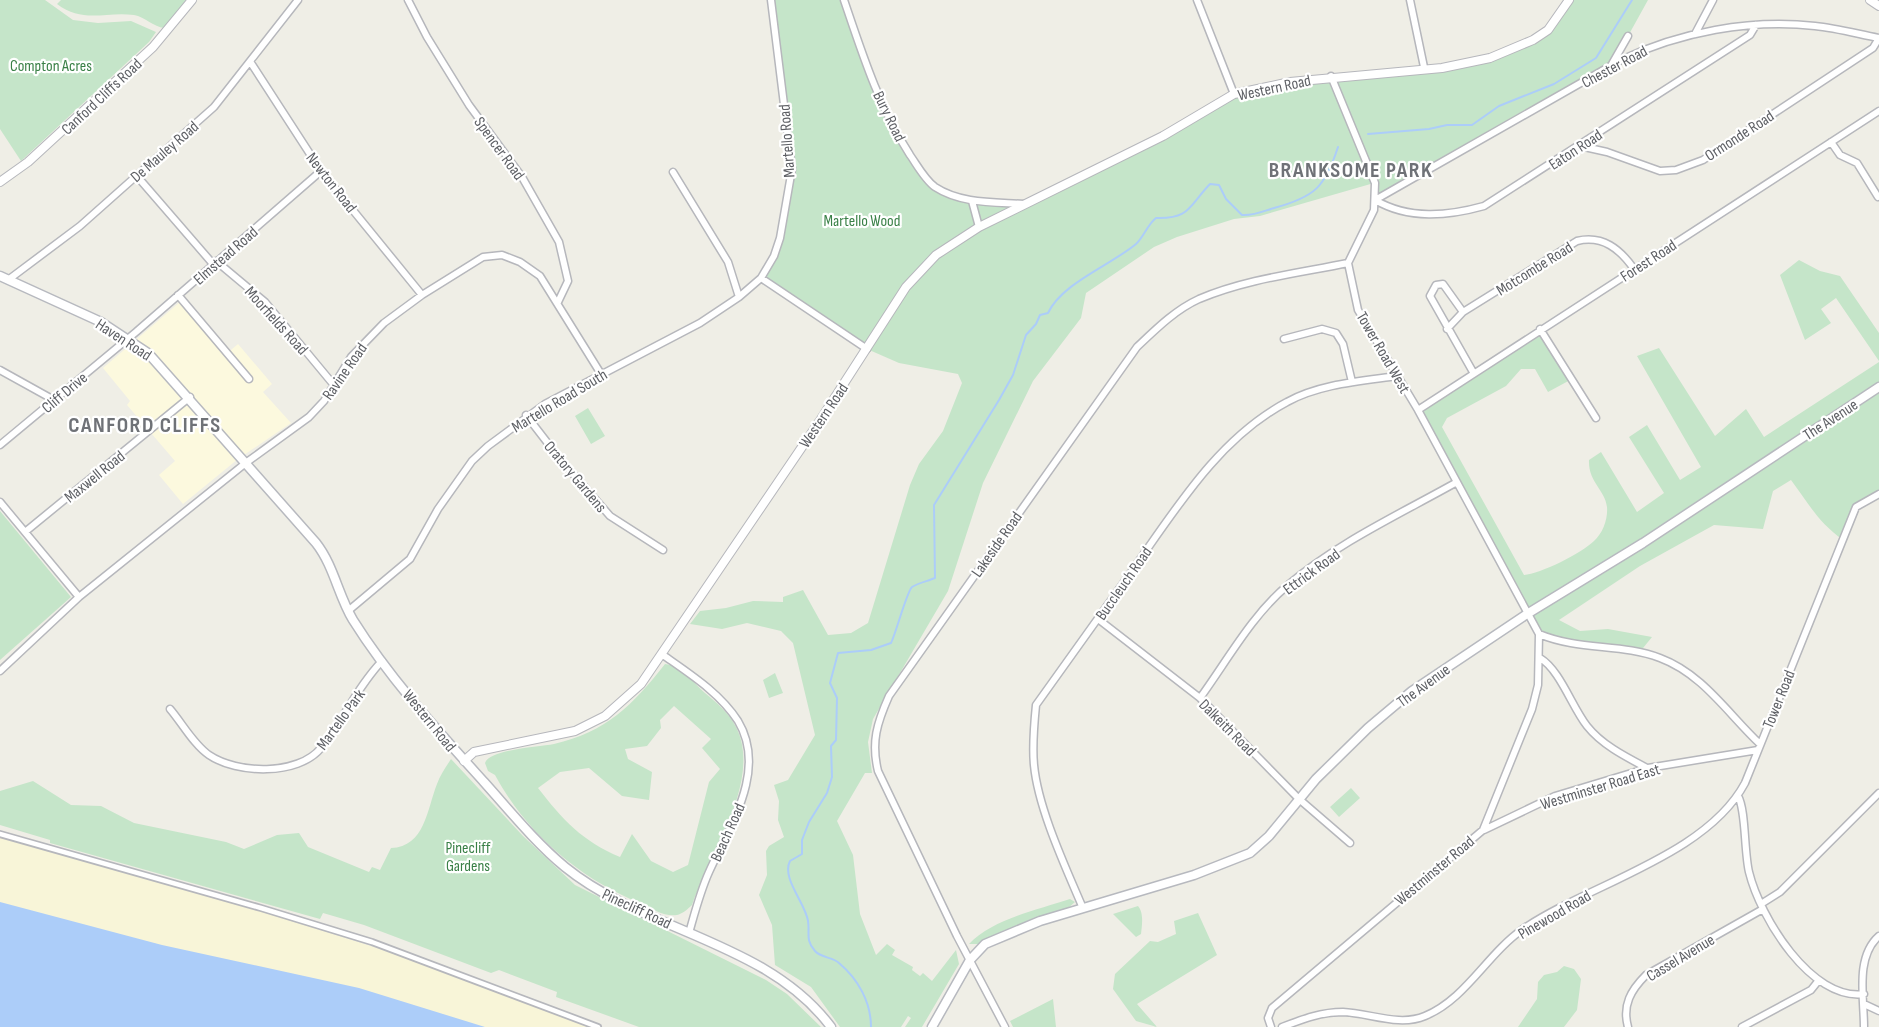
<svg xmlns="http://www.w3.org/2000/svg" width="1879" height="1027" viewBox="0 0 1879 1027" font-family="'Sofia Sans Condensed',sans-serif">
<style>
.commercial{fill:#fcf9de}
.green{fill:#c5e5c9;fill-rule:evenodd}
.sand{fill:#f8f5d8}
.water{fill:#accdf9}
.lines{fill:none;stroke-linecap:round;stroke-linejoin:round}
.stream{stroke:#accdf9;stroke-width:2}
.pedestrian-casing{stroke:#b6b7bc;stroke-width:8}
.minor-casing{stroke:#b6b7bc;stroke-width:9}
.tertiary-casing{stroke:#b6b7bc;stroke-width:10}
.secondary-casing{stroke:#b7b9bf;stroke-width:11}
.pedestrian{stroke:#fff;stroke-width:4.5}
.minor{stroke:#fff;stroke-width:6}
.tertiary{stroke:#fff;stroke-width:8}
.secondary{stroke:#fff;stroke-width:8}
.labels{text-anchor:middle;stroke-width:4.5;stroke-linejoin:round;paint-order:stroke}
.park-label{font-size:16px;fill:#3a8047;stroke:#fff}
.street-label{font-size:16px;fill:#5e6065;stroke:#fff}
.district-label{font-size:22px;font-weight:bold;letter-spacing:1.5px;fill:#6f7277;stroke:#fff}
</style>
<rect width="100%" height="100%" fill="#efeee6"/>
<!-- commercial -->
<path class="commercial" d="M180 302 225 355 238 344 272 384 263 392 291 423 238 459 183 504 159 475 175 461 127 405 130 401 103 368Z"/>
<!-- green -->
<path class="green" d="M0 0H45L73 20 98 23 131 21 156 32 149 42 21 161 0 129Z
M61 0H186L164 28C154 27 145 17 134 15 106 11 83 24 57 4Z
M772 0H844L894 131 935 187 972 201 1028 204 1163 136 1221 100 1273 85 1490 58 1548 30 1569 0H1648L1612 65 1375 200 1374 183 1260 216 1234 219 1177 237 1154 247 1086 293 1081 318 1033 381 983 483 948 591 873 719 868 742 872 773H865L837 821 853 855 860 914 876 955 887 944 895 950 892 955 913 967 912 970 920 976 923 973 932 981 956 950 959 964 922 1027H905L911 1018 908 1016 901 1027H840L811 987 775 965 772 925 759 895 767 875 766 851 769 846 784 837 778 820 779 801 774 785 788 780 815 735 793 643 781 631 747 623 722 629 690 624 700 611 726 608 753 601 783 602V597L803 590 828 635 851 633 868 623 910 485 919 464 943 431 962 383 958 374 899 363 867 349 761 278 774 256 792 169Z
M1799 260 1820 271 1840 276 1879 333V361L1836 298 1821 309 1831 323 1805 340 1780 275Z
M1540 329 1572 379 1548 392 1535 369H1521L1506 386 1447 418 1442 427 1524 575C1540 574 1582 553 1594 541 1603 533 1608 519 1607 507 1605 490 1588 482 1589 460L1601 452 1637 512 1664 493 1629 437 1647 425 1680 480 1701 467 1637 356 1659 348 1715 436 1746 409 1764 437 1879 362V494L1856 507 1843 540C1817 521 1809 504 1791 480L1773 491 1763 529 1714 525 1640 566 1559 620 1580 631 1608 629 1652 637 1639 653 1575 646 1539 634 1418 410Z
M588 408 605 436 591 444 575 416Z
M0 511 71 597 0 660Z
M665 664C680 665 694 683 705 693 716 702 729 713 736 727 763 780 709 855 692 905 688 909 682 914 677 915 665 917 652 909 642 904 580 879 527 834 495 775L488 771 485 763C490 749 539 747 554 744 606 732 633 705 665 664ZM674 706 711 739 702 748 720 769 709 782 688 865 673 872 651 861 632 834 620 857C582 841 563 820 538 788L560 772 589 768 622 796 649 800 652 772 628 759 625 749 647 746 661 728 660 720Z
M775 673 783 693 769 698 763 680Z
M451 759 523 836 575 885 766 980 787 994 821 1027H639L556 997 557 992 499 970 491 973 364 925 323 913 320 919 50 843V840L0 825V791L33 781 71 805 101 806 134 823 226 842 244 849 277 835 299 833 308 847 369 872 372 867 380 870 391 848C425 847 427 809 437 784 440 775 446 767 451 759Z
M1351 788 1360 798 1339 817 1330 807Z
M1070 899 1075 902 1068 908 1003 931 979 944H969C993 919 1037 910 1070 899Z
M1138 906C1144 913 1142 925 1141 934L1136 937 1113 914Z
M1198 913 1217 955 1137 1004 1157 1027 1136 1021 1113 989 1115 974 1150 941 1158 942 1176 934 1174 921Z
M1564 966 1574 969 1581 979 1577 1010 1564 1027H1518L1537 999 1538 982 1544 975 1557 972Z
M1053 999 1056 1027H1013L1010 1021Z"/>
<!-- sand -->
<path class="sand" d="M0 837 260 911 377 948 598 1027H403L0 919Z"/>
<!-- water -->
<path class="water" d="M0 902 162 945 359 988 485 1027H0Z"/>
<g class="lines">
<!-- stream -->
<path class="stream" d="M1368 134 1429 129 1447 125H1472L1499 106 1554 84 1596 58 1632 0
M871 1027C871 1002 858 979 839 963 833 957 821 958 815 951 805 940 810 933 808 921 806 904 781 878 790 861L802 854V840L809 822 827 793 832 777 831 746 836 740 837 698 830 683 838 653 871 650 891 643C896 633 907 591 912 587 918 583 928 581 935 578L934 505 999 400 1013 375 1026 335 1036 324 1040 315 1048 313C1062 283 1111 265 1136 244 1144 237 1147 225 1156 218 1190 219 1188 207 1210 184L1219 185 1226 199 1242 215C1253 216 1264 211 1274 208 1315 197 1325 187 1338 147"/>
<defs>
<path id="pedestrian" d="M0 834 261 908 372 942 598 1027"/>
<path id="minor" d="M408 0 427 37 469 105 522 177 559 242 568 281 558 302
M844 0C862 53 879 107 910 155 917 165 925 180 935 187 961 204 995 202 1024 204
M1197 0 1234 94
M1410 0 1424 67
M1695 34 1713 0
M251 63 321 171 422 295
M1612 64 1628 36
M1831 142 1840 155 1857 163 1878 197
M1580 146 1607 152 1660 171 1676 170 1703 160 1873 48 1879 38
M673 172 728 262 739 297
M136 175 213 264
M1375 200 1621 60C1680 32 1749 19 1815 26 1836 28 1858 34 1879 38
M1375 200C1409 220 1448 216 1484 206L1750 35 1756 25
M972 201 979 227
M216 261 265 302 333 384
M761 278 867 349
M8 280 80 226 214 107 298 0
M178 295 249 379
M1447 329 1463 312
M1540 329 1596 418
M1284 339 1322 329 1336 333 1343 344 1352 382
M0 370 54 400
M1473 372 1430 296 1436 285 1443 284 1463 312 1577 241C1603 235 1620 249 1634 269
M1418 410 1879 111
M526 415 560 459 610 516 663 550
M0 445 136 332 321 171
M0 502 79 597
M25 532 190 397
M348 611 410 559 438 509 472 461 488 446 545 404 700 323 739 297 761 278 774 256 780 238 792 169 771 0
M1098 619 1200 698 1299 799 1350 843
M1539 634C1580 651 1621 643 1660 658 1703 674 1728 714 1760 744
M663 655C690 674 720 693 738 721 768 771 729 827 709 872 700 892 695 912 689 933
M1540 658C1560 670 1572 707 1587 726 1602 745 1626 757 1647 768
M0 671 79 597 247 462 309 417 324 401 351 357 384 323 422 295 483 257 502 255 520 262 540 276 601 374
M1200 698C1227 661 1252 615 1288 585 1337 543 1400 514 1457 482
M170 709C182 723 194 745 209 755 237 774 298 776 321 748 343 720 358 686 382 661
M1738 796C1746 810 1744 851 1749 872 1760 917 1811 1001 1864 994
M1484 830 1555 796 1648 768 1758 750
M1761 904 1780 892 1879 793
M1082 906C1065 866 1038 808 1034 765 1032 745 1034 725 1036 705 1067 661 1098 618 1129 575 1174 512 1217 439 1287 402 1319 384 1362 381 1397 376
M1864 1004 1879 1011
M1005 1027 957 936 878 771C871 742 877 723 889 696L1137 347C1156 329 1175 310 1199 299 1246 279 1299 273 1348 263
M1271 1027 1268 1018 1272 1008 1483 830 1532 709 1538 685 1539 634 1418 410 1358 310 1348 263 1374 210 1375 183 1331 76
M1282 1027C1303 1019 1321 1012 1343 1012 1370 1013 1399 1027 1425 1016 1466 999 1487 954 1523 929 1589 884 1706 856 1745 783L1856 507 1879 494
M1628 1027C1622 1005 1631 990 1646 975L1763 909
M1742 1027 1811 990 1819 980
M1864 1027C1864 998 1855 957 1879 936"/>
<path id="tertiary" d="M1870 0 1879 6
M0 182 28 162 153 47 192 0
M464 761 474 752 575 731 605 716 641 684 821 419 906 287 936 255 979 227 1163 136 1234 94 1290 82 1442 68 1490 58 1533 40 1548 30 1569 0"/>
<path id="secondary" d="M0 276 101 322 148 353 316 543C334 566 338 595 353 620 390 679 438 731 484 782 510 811 535 842 565 867 645 932 767 941 831 1027
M932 1027 970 960 985 944 1040 921 1194 875 1250 853 1269 836 1316 779 1368 728 1412 691 1527 614 1643 543 1879 387"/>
</defs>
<!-- pedestrian casing -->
<use href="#pedestrian" class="pedestrian-casing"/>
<!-- minor casing -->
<use href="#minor" class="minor-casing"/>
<!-- tertiary casing -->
<use href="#tertiary" class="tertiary-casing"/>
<!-- secondary casing -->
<use href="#secondary" class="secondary-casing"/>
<!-- pedestrian -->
<use href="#pedestrian" class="pedestrian"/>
<!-- minor -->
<use href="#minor" class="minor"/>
<!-- tertiary -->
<use href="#tertiary" class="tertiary"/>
<!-- secondary -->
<use href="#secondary" class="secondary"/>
</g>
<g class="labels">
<!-- park labels -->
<g class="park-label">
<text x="51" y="71">Compton Acres</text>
<text x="862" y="226">Martello Wood</text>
<text x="468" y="853">Pinecliff<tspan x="468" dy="18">Gardens</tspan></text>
</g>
<!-- street labels -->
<g class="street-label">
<text transform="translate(1614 66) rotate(-28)" y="6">Chester Road</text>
<text transform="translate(1274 87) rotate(-12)" y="6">Western Road</text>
<text transform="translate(101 96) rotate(-43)" y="6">Canford Cliffs Road</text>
<text transform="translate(890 116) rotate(64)" y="6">Bury Road</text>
<text transform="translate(1739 135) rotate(-33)" y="6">Ormonde Road</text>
<text transform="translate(786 141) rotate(-94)" y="6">Martello Road</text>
<text transform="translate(500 148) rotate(54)" y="6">Spencer Road</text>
<text transform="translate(1575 149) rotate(-33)" y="6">Eaton Road</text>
<text transform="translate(164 151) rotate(-41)" y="6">De Mauley Road</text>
<text transform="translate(332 182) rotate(52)" y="6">Newton Road</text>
<text transform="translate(225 255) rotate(-41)" y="6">Elmstead Road</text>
<text transform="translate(1648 260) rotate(-33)" y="6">Forest Road</text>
<text transform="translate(1534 268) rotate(-32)" y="6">Motcombe Road</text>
<text transform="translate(277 320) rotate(48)" y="6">Moorfields Road</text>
<text transform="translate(124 339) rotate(33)" y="6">Haven Road</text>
<text transform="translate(1384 352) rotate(60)" y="6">Tower Road West</text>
<text transform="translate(344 371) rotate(-55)" y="6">Ravine Road</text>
<text transform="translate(64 392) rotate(-40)" y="6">Cliff Drive</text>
<text transform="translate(559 400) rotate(-31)" y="6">Martello Road South</text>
<text transform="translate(823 415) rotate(-56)" y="6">Western Road</text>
<text transform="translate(1830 419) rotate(-33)" y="6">The Avenue</text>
<text transform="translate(94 476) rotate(-39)" y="6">Maxwell Road</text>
<text transform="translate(576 476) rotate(50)" y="6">Oratory Gardens</text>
<text transform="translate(996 544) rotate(-55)" y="6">Lakeside Road</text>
<text transform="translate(1311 571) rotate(-36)" y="6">Ettrick Road</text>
<text transform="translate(1123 583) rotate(-55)" y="6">Buccleuch Road</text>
<text transform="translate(1423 685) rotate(-36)" y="6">The Avenue</text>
<text transform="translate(1778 699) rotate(-68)" y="6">Tower Road</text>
<text transform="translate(340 719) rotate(-54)" y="6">Martello Park</text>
<text transform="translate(430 720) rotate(51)" y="6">Western Road</text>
<text transform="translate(1228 727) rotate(45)" y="6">Dalkeith Road</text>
<text transform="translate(1600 786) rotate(-17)" y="6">Westminster Road East</text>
<text transform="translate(727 832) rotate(-66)" y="6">Beach Road</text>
<text transform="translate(1434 870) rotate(-40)" y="6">Westminster Road</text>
<text transform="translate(637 908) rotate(25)" y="6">Pinecliff Road</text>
<text transform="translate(1554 914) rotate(-30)" y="6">Pinewood Road</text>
<text transform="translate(1680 957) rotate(-31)" y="6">Cassel Avenue</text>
</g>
<!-- district labels -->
<g class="district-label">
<text x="1351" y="177">BRANKSOME PARK</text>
<text x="145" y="432">CANFORD CLIFFS</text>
</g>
</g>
</svg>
